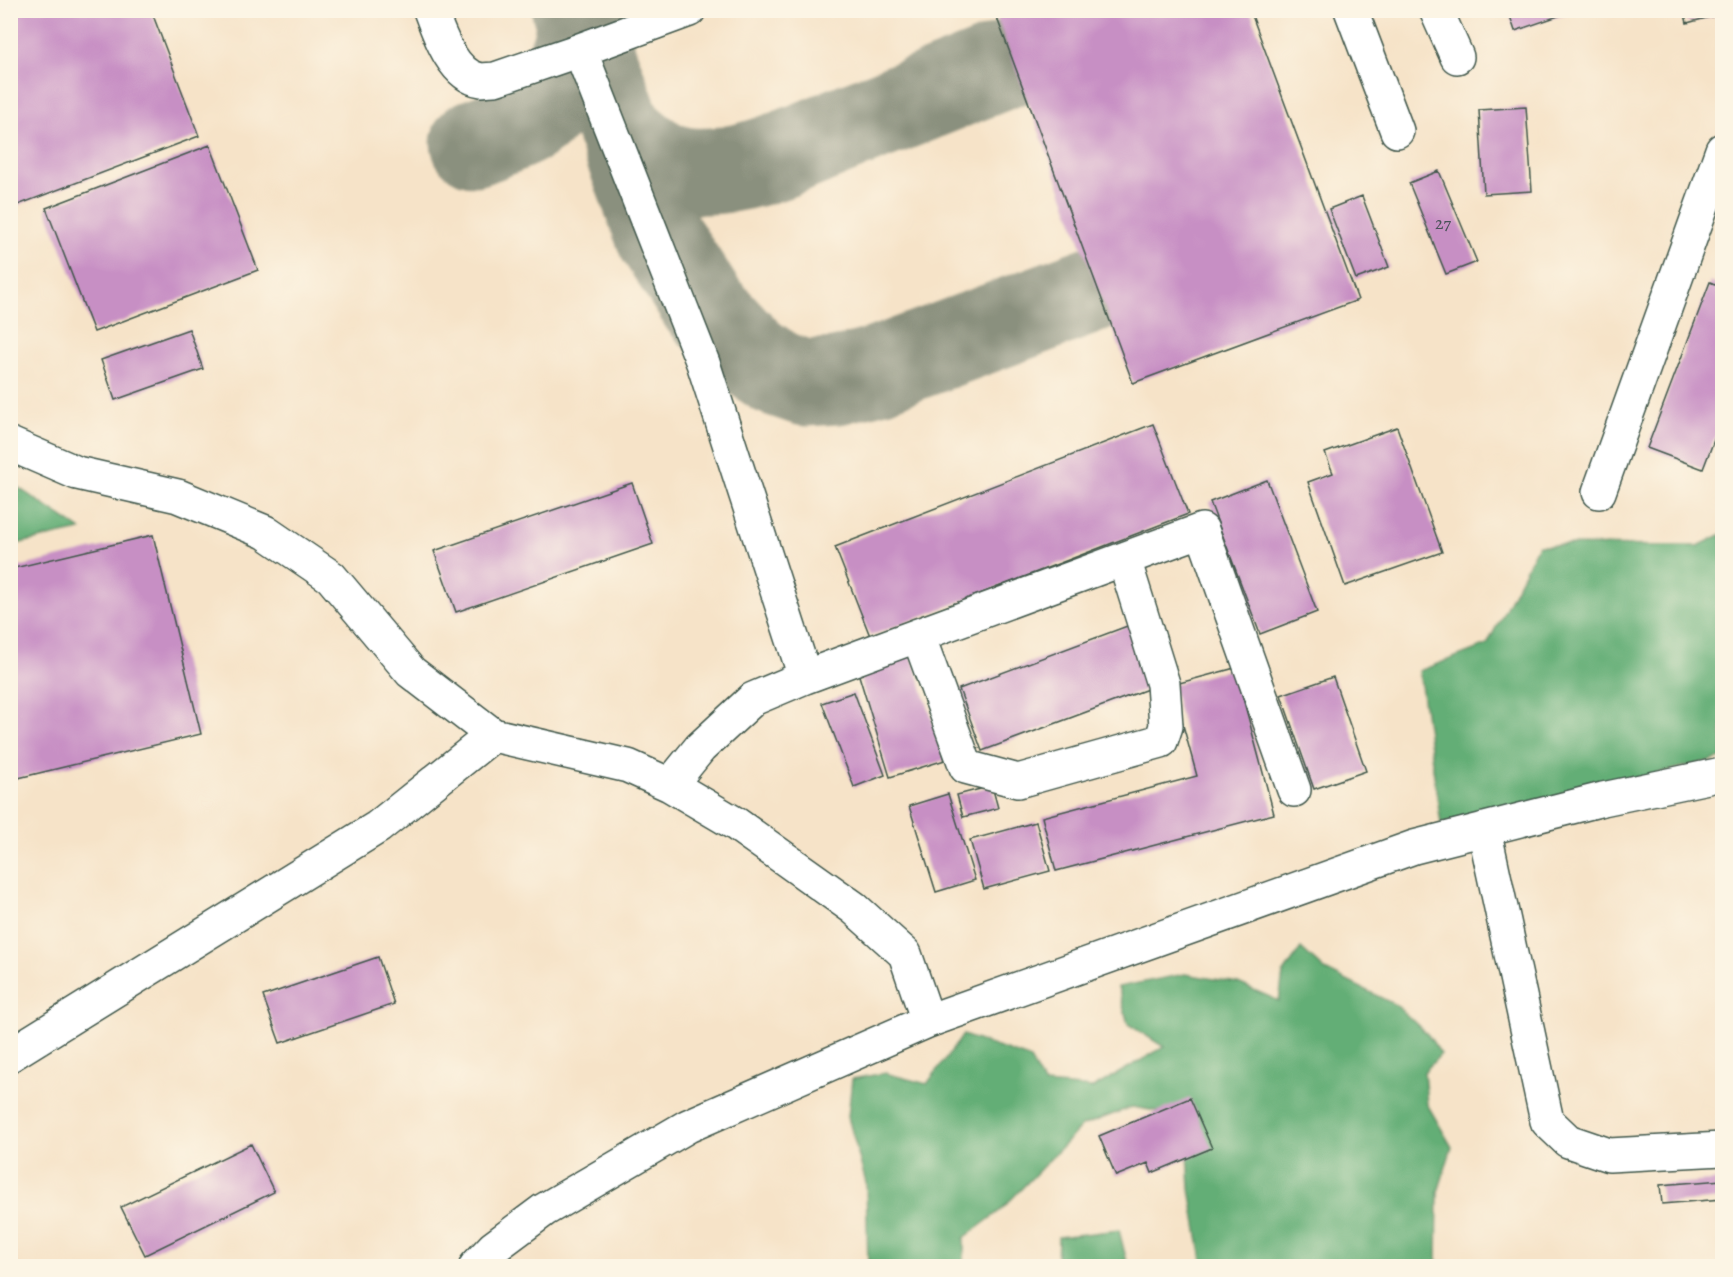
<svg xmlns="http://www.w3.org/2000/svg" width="1733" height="1277" viewBox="0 0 1733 1277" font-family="Alegreya,serif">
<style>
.forest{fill:#63ae76;stroke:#417655;stroke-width:1.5}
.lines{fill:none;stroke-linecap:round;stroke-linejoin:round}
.taxiway{stroke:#8a907e;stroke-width:87}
.building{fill:#c78fc4}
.minor-casing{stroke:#3f564a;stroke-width:36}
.minor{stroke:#fff;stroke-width:33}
.labels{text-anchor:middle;stroke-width:4.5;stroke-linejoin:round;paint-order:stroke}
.number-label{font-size:18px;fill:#495258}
</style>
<rect width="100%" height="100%" fill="#fcf5e5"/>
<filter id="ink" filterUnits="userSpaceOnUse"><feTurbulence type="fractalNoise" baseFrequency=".0167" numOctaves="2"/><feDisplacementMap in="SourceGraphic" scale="12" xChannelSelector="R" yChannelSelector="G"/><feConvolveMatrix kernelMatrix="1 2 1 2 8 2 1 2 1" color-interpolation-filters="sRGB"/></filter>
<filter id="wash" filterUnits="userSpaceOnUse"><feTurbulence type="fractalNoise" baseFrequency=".008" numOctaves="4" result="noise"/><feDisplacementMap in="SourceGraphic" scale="24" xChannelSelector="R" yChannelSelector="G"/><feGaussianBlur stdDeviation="1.35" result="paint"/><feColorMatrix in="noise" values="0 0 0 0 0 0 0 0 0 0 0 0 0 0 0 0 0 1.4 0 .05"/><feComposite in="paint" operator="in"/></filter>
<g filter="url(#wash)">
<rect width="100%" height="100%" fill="#f6e3c8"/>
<!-- forest -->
<path class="forest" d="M10 482 81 530 11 545Z
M1722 534V758L1441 824 1419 671 1487 645 1538 545 1698 546Z
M1301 948 1325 970 1396 1005 1428 1035 1441 1054 1424 1072 1427 1104 1452 1147 1438 1192 1437 1266H1203L1190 1189 1186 1116 1132 1107 1082 1126 1001 1210 964 1238V1266H868L866 1183 848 1117 852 1079 885 1073 927 1084 963 1035 1029 1058 1044 1084 1093 1088 1164 1047 1128 1024 1118 987 1185 974 1238 983 1279 1001 1283 974Z
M1119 1230 1128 1266H1057L1058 1237Z"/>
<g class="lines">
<!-- taxiway -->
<path class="taxiway" d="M575 10 660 238 703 305 750 355 776 373 805 383 837 381 878 370 1097 288
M621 132C641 150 663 169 691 171 747 175 802 146 852 126 906 105 960 83 1013 62
M474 143C498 133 527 126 545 107 563 89 575 49 580 25"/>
</g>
<g id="blocks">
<!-- building -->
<path class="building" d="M10 10H151L199 136 10 208Z
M994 10H1250L1358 300 1133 383Z
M1508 10H1573V11L1515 31Z
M1684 10H1722V14L1687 23Z
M1526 107 1532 191 1484 194 1479 110Z
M210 145 258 270 94 332 46 208Z
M1439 171 1477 262 1446 274 1409 183Z
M1362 196 1389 267 1356 279 1329 209Z
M1710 282 1722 287V419L1703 469 1647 448Z
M189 329 203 369 115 400 101 360Z
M1153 424 1188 514 870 636 835 547Z
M1397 427 1442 552 1345 586 1308 482 1333 473 1325 453Z
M1267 480 1317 612 1260 634 1210 502Z
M632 483 653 544 456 612 434 551Z
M153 535 201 734 10 780V569Z
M1130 625 1153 687 982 751 959 689Z
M911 653 945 760 890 777 857 669Z
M1235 668 1274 814 1056 871 1042 817 1197 776 1172 685Z
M1333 677 1366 771 1314 789 1281 695Z
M854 692 885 775 854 787 822 703Z
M992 786 998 808 963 817 957 795Z
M948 794 975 880 936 892 909 806Z
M1036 822 1050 871 984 889 970 840Z
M378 957 394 1004 280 1043 263 996Z
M1190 1098 1212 1148 1152 1173 1148 1163 1116 1176 1099 1136Z
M251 1144 274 1192 145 1255 121 1207Z
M1722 1180V1199L1662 1204 1660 1185Z"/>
</g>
</g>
<g filter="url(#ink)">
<use href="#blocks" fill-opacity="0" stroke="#3f564a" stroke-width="1.5"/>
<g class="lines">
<defs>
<path id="minor" d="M430 10C439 34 453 76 481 80 486 80 491 79 495 79L580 50
M689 10 580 50 703 363 805 677
M1351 10 1397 131
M1436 10 1457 57
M10 444 77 473 178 496 265 532 331 577 411 672 493 735
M1599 492 1722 150
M918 635 966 767 1018 781 1161 741 1166 726 1163 684 1124 559
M670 785 700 748 753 699 805 677 1202 530 1294 790
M1484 829 1547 1121 1568 1141 1609 1155 1722 1149
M10 1055 378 827 493 735 628 766 670 785 736 824 854 908 905 954 928 1021 1414 847 1603 799 1722 774
M476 1266 493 1248 544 1210 688 1126 928 1021"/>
</defs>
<!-- minor casing -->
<use href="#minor" class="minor-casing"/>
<!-- minor -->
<use href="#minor" class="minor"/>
</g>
</g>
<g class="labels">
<!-- number labels -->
<g class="number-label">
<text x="1443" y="229">27</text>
</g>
</g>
<!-- margin -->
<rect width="1733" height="1277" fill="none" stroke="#fcf5e5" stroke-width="36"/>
</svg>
